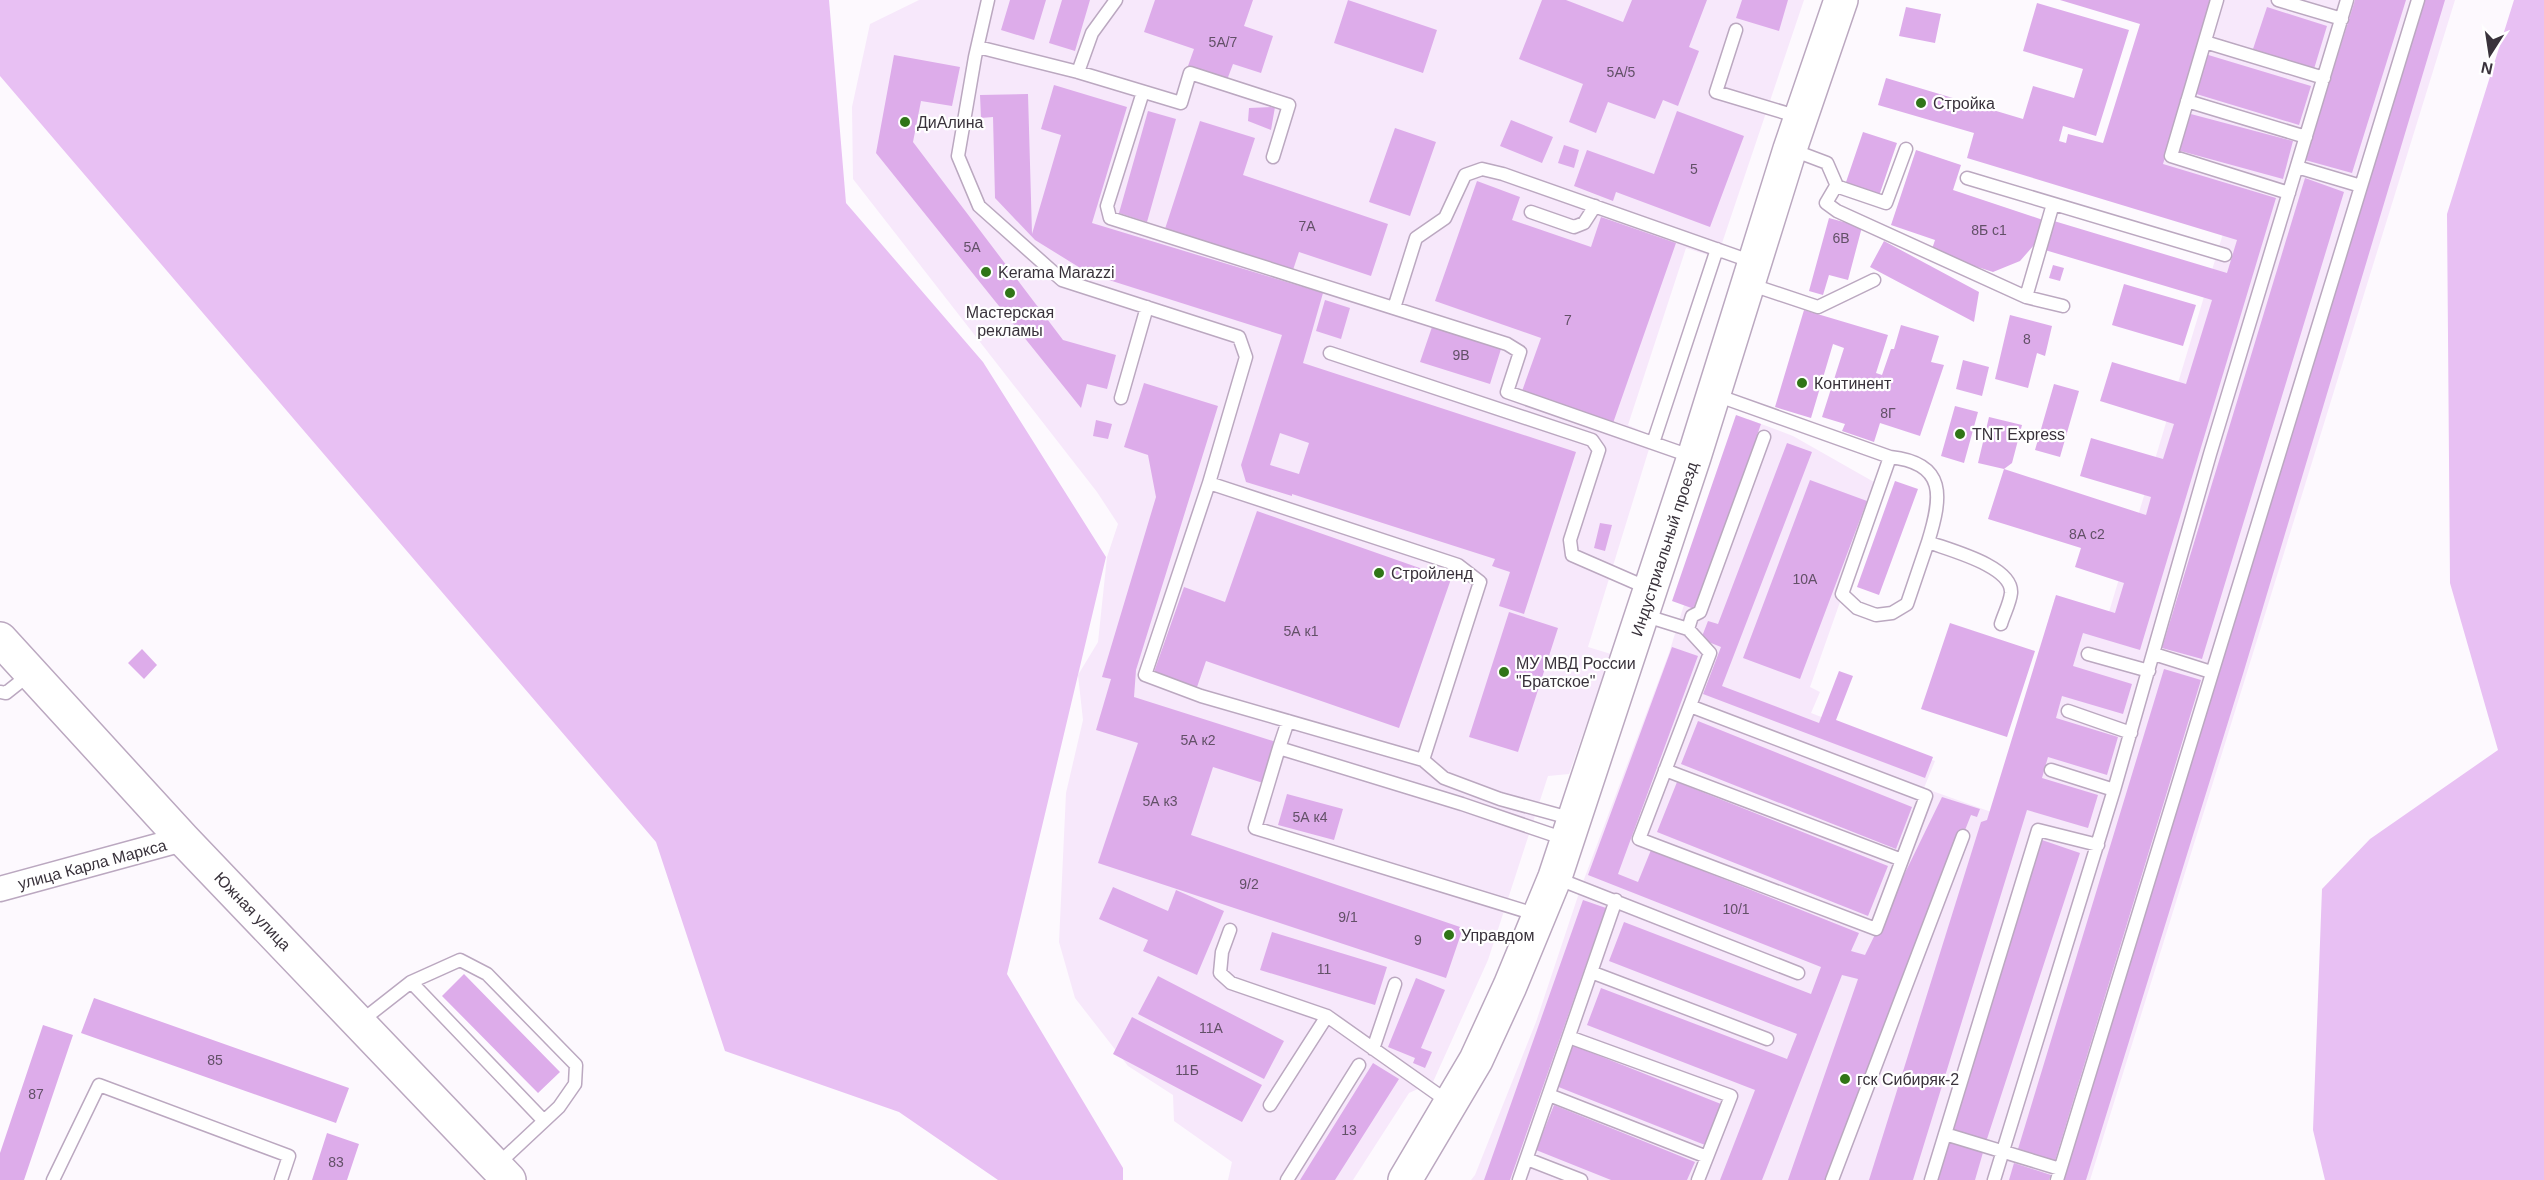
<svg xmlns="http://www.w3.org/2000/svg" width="2544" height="1180" viewBox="0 0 2544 1180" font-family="Arial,sans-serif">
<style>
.built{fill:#f7e8fb}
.green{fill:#e8c0f3}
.building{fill:#ddacea;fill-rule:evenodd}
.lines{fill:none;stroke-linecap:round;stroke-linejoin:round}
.lane-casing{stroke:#bba8c0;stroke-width:15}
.street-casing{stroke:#bba8c0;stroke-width:27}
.secondary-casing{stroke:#bba8c0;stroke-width:36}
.lane{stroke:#fff;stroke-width:12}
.street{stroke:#fff;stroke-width:24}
.secondary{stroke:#fff;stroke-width:33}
.poi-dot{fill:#307517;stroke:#fff;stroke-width:2}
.labels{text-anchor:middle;stroke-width:4.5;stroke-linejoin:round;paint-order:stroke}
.number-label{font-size:14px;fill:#625067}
.poi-label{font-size:16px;fill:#39323b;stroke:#fff;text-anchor:start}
.street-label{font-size:16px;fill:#39323b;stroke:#fff}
</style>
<rect width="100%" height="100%" fill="#fdf9fe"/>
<!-- built -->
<path class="built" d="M919 0H1804L1717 258 1686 248 1628 425 1653 436 1588 647 1611 654 1569 774 1548 776 1488 960 1433 1082 1409 1093 1353 1180H1228L1232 1162 1174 1121 1173 1095 1128 1066 1075 998 1059 942 1066 793 1083 720 1078 675 1098 642 1107 557 1118 524 1097 492 853 179 852 107 870 24Z
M2162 0H2455L2090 1180H1471L1475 1175 1536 1022 1580 890 1669 653 1682 611 1748 419 1793 436 1881 486 1810 687 1820 692 1811 713 1935 761 1924 788 1994 813 2055 598 2109 612 2225 227 2099 185Z"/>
<!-- green -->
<path class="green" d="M0 0H829L846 203 983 362 1106 557 1007 974 1123 1168V1180H998L899 1112 725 1051 656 842 0 76Z
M2514 0H2544V1180H2325L2313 1130 2322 889 2370 839 2498 750 2450 583 2447 214Z"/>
<!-- building -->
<path class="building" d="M1010 0H1046L1034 40 1001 30Z
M1062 0H1090L1075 51 1049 43Z
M1155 0H1253L1244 26 1273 36 1261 73 1233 64 1227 80 1188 66 1194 49 1144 32Z
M1348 0 1437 30 1423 73 1334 43Z
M1542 0H1566L1623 22 1632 0H1707L1689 47 1699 51 1678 106 1663 100 1655 119 1608 102 1596 133 1569 122 1583 84 1519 59Z
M1742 0H1788L1779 31 1736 18Z
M2060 0H2212L2163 164 2276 198 2140 650 2083 633 2073 666 2132 684 2123 714 2062 696 2056 718 2118 737 2107 775 2048 757 2042 778 2098 795 2088 828 2027 810 1913 1180H1869L1981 822 1987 820 2056 595 2115 613 2124 583 2075 567 2081 548 1988 519 2004 469 2146 515 2151 497 2080 476 2091 438 2163 459 2174 424 2100 401 2112 362 2186 384 2212 300 2045 250 2054 221 2227 273 2237 240 1967 158 1974 133 1878 105 1886 78 2023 119 2033 86 2074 98 2083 69 2023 51 2037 3 2129 30 2096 136 2063 126 2059 141 2066 143 2068 134 2103 143 2140 24Z
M2355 0H2406L2352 173 2305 160Z
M2423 0H2445L2243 674 2086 1180H2062Z
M1906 7 1941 14 1935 43 1899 36Z
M2267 7 2327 26 2314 69 2253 49Z
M2205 54 2311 86 2299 125 2193 93Z
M894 55 960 67 952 106 921 101 913 142 1063 340 1116 355 1107 389 1087 384 1081 408 876 153Z
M1054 85 1127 107 1092 223 1323 293 1303 363 1576 452 1524 614 1499 606 1510 572 1492 566 1495 559 1292 494V496L1246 482 1241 465 1282 335 1090 274 1035 240 995 198 993 117 981 118 980 95 1028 94 1032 234 1061 135 1041 129ZM1280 433 1309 443 1299 474 1270 465Z
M1275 107 1271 130 1248 121 1249 108Z
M1148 111 1176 119 1147 222 1119 213Z
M1677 111 1744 136 1710 227 1616 192 1613 201 1574 186 1587 150 1654 174Z
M2187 113 2293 141 2283 179 2177 150Z
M1511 120 1553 137 1542 163 1500 146Z
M1200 121 1255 138 1243 175 1388 224 1371 276 1299 252 1292 273 1164 232Z
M1395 128 1436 142 1410 216 1369 202Z
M1863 132 1897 143 1879 196 1845 185Z
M1564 145 1579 150 1574 168 1558 163Z
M1916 150 1961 165 1953 190 2043 220 2034 245 2020 261 1993 272 1931 252 1935 240 1891 225Z
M2305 178 2344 192 2202 659 2162 648Z
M1477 181 1520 197 1512 220 1591 247 1601 217 1676 243 1612 426 1521 394 1541 338 1435 301Z
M1829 218 1862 227 1848 280 1829 275 1823 295 1809 291Z
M1884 241 1979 292 1974 322 1870 267Z
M2053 265 2064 268 2060 281 2049 278Z
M2124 284 2196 305 2183 346 2112 325Z
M1325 300 1350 308 1341 339 1316 331Z
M1804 310 1888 335 1876 373 1882 375 1891 349H1894L1901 325 1939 336 1931 362 1944 365 1920 436 1880 423 1874 442 1842 431 1845 424 1822 417 1844 348 1833 344 1811 418 1775 407Z
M2010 315 2052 326 2045 356 2037 353 2028 388 1995 379Z
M1432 327 1501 349 1490 384 1420 362Z
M1963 360 1989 367 1982 396 1956 389Z
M1144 383 1218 406 1136 670 1134 697 1276 742 1263 783 1213 767 1191 835 1463 928 1446 978 1098 863 1138 743 1096 730 1111 679 1102 677 1156 497 1148 455 1124 447Z
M2054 384 2079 391 2060 457 2035 450Z
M1955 406 1978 412 1964 463 1941 456Z
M1736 415 1761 424 1697 610 1672 601Z
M1989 417 2022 425 2012 463 2004 469 1978 463Z
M1096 420 1112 424 1108 439 1093 436Z
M1787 443 1812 452 1722 686 1819 723 1839 671 1853 676 1836 720 1933 757 1925 778 1703 694 1721 647 1701 639 1708 621 1718 624Z
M1810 480 1867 501 1800 679 1743 658Z
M1895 481 1918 489 1879 595 1857 587Z
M1257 511 1451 579 1399 728 1206 661 1197 687 1154 672 1184 587 1225 602Z
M1600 523 1612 525 1605 551 1594 548Z
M1509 612 1558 628 1518 752 1469 737Z
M1950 623 2035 651 2007 737 1921 709Z
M1672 647 1698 656 1618 874 1638 882 1651 850 1859 933 1851 951 1865 955 1942 797 1980 809 1977 817 1971 815 1827 1180H1788L1858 979 1842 975 1762 1180H1720L1755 1090 1587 1025 1601 988 1787 1059 1797 1034 1609 961 1624 922 1811 994 1821 967 1588 875Z
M142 649 157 665 144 679 128 663Z
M2164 669 2201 680 2055 1161 2018 1149Z
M1698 721 1912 807 1896 849 1681 764Z
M1677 782 1888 866 1868 916 1657 832Z
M1287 794 1343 809 1334 840 1278 825Z
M2042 840 2080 853 1986 1142 1948 1131Z
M1113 887 1168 911 1176 890 1224 911 1197 975 1143 951 1148 940 1099 919Z
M1583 900 1606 908 1510 1180H1484Z
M1272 932 1387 967 1375 1005 1260 970Z
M464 974 560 1072 538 1093 442 996Z
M1158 976 1284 1041 1264 1079 1138 1014Z
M1416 978 1445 990 1421 1048 1432 1052 1425 1068 1413 1063 1415 1058 1388 1047Z
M94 998 349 1088 336 1123 81 1033Z
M1132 1017 1262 1085 1242 1122 1113 1054Z
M43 1025 73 1035 24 1180H0V1153Z
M1572 1045 1721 1104 1705 1145 1556 1086Z
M1373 1063 1399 1079 1335 1180H1300Z
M1554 1105 1695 1162 1687 1180H1611L1536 1150Z
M327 1133 359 1144 347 1180H312Z
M1948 1137 1984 1149 1975 1180H1935Z
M2014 1163 2051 1175 2049 1180H2009Z"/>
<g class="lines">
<defs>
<path id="lane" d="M988 0 975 57 958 156 979 206 1062 280 1239 337 1246 357 1209 483 1145 675 1201 696 1423 760
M2217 0 2171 156 2289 193
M2278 0 2342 19
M1736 30 1716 92 1799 117
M2205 42 2324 78
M978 47 1078 72 1181 103 1190 73 1289 105 1273 157
M1078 72 1092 33 1116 0
M1143 92 1107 206 1110 218 1507 344 1520 352 1507 392 1693 457
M2187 101 2306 137
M1790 149 1827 163 1837 186
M1906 149 1886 203 1836 186 1826 203 1837 211 2026 297 2053 204
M2297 167 2361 186
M1967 178 2225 255
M1531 212 1574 227 1584 223 1595 206
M1749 284 1818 307 1874 280
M2026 297 2063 306
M1394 308 1416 238 1445 218 1465 175 1482 169 1503 174 1753 262
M1330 353 1592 440 1599 450 1570 540 1572 555 1650 589
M1716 395 1890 457
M1121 398 1147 307
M1653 443 1717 249
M1209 483 1458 565 1480 582 1423 760 1444 778 1500 799 1573 819
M1928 542C1942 497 1947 463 1890 457L1842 594 1857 608 1876 615 1892 613 1907 604 1928 542C1949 550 2013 566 2011 593 2010 603 2004 614 2001 624
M1643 615 1688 629 1710 653 1639 839 1876 929 1902 860
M1688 629 1692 616 1700 612 1764 437
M2088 654 2149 671
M2154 654 2211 672
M0 692 6 693 30 674
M2068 711 2131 733
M1288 721 1279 748 1462 804 1565 839
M1279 748 1255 828 1538 915
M1665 770 1902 860 1926 796 1690 706
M2051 770 2114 790
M1556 878 1798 973
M1230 930 1222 952 1220 973 1231 983 1327 1016 1450 1103
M1591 972 1767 1039
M411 982 544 1121
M360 1022 411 982 460 960 487 974 576 1065 575 1084 559 1107 497 1165
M1569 1037 1731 1096 1698 1180
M1373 1049 1395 984
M1549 1095 1707 1157
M1270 1105 1327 1016
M1945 1134 2060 1169
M1527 1159 1581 1180
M53 1180 99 1085 289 1156 281 1180
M1287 1180 1359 1065
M1519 1180 1616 900
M1832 1180 1963 836
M1931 1180 2038 830 2098 845
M1994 1180 2114 790 2210 454 2347 0
M2057 1180 2418 0"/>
<path id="street" d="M0 889 183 839"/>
<path id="secondary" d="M0 639 183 839 509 1180
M1405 1180 1476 1060 1510 986 1555 877 1694 457 1790 149 1841 0"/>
</defs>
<!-- lane casing -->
<use href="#lane" class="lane-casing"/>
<!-- street casing -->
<use href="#street" class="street-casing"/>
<!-- secondary casing -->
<use href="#secondary" class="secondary-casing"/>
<!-- lane -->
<use href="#lane" class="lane"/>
<!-- street -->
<use href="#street" class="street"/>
<!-- secondary -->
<use href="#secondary" class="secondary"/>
</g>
<!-- markers -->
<g class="poi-dot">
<circle cx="1921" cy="103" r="6"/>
<circle cx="905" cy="122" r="6"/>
<circle cx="986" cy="272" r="6"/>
<circle cx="1010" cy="293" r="6"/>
<circle cx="1802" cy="383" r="6"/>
<circle cx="1960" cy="434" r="6"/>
<circle cx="1379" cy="573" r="6"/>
<circle cx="1504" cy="672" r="6"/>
<circle cx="1449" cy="935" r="6"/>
<circle cx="1845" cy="1079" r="6"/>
</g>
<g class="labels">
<!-- number labels -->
<g class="number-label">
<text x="1223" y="47">5А/7</text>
<text x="1621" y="77">5А/5</text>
<text x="1694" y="174">5</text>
<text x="1307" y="231">7А</text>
<text x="1989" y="235">8Б с1</text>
<text x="1841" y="243">6В</text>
<text x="972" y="252">5А</text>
<text x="1568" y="325">7</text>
<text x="2027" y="344">8</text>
<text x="1461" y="360">9В</text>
<text x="1888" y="418">8Г</text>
<text x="2087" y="539">8А с2</text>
<text x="1805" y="584">10А</text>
<text x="1301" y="636">5А к1</text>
<text x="1198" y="745">5А к2</text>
<text x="1160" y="806">5А к3</text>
<text x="1310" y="822">5А к4</text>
<text x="1249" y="889">9/2</text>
<text x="1736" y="914">10/1</text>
<text x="1348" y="922">9/1</text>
<text x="1418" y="945">9</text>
<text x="1324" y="974">11</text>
<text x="1211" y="1033">11А</text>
<text x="215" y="1065">85</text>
<text x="1187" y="1075">11Б</text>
<text x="36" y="1099">87</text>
<text x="1349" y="1135">13</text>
<text x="336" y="1167">83</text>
</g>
<!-- poi labels -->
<g class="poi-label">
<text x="1933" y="109">Стройка</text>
<text x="917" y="128">ДиАлина</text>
<text x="998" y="278">Kerama Marazzi</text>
<text x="1010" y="318" text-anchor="middle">Мастерская<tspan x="1010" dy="18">рекламы</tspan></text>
<text x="1814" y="389">Континент</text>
<text x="1972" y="440">TNT Express</text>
<text x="1391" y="579">Стройленд</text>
<text x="1516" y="669">МУ МВД России<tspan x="1516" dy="18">"Братское"</tspan></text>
<text x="1461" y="941">Управдом</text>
<text x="1857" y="1085">гск Сибиряк-2</text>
</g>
<!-- street labels -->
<g class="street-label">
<text transform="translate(1664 549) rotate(-72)" y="6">Индустриальный проезд</text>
<text transform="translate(92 864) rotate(-15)" y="6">улица Карла Маркса</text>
<text transform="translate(253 911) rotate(46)" y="6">Южная улица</text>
</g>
</g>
<!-- north arrow -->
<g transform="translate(2490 54) rotate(192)" stroke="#ffffff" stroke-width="4.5" paint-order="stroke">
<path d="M0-4.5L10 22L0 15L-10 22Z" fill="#39323b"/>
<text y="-9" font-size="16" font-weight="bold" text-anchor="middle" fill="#39323b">N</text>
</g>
</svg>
